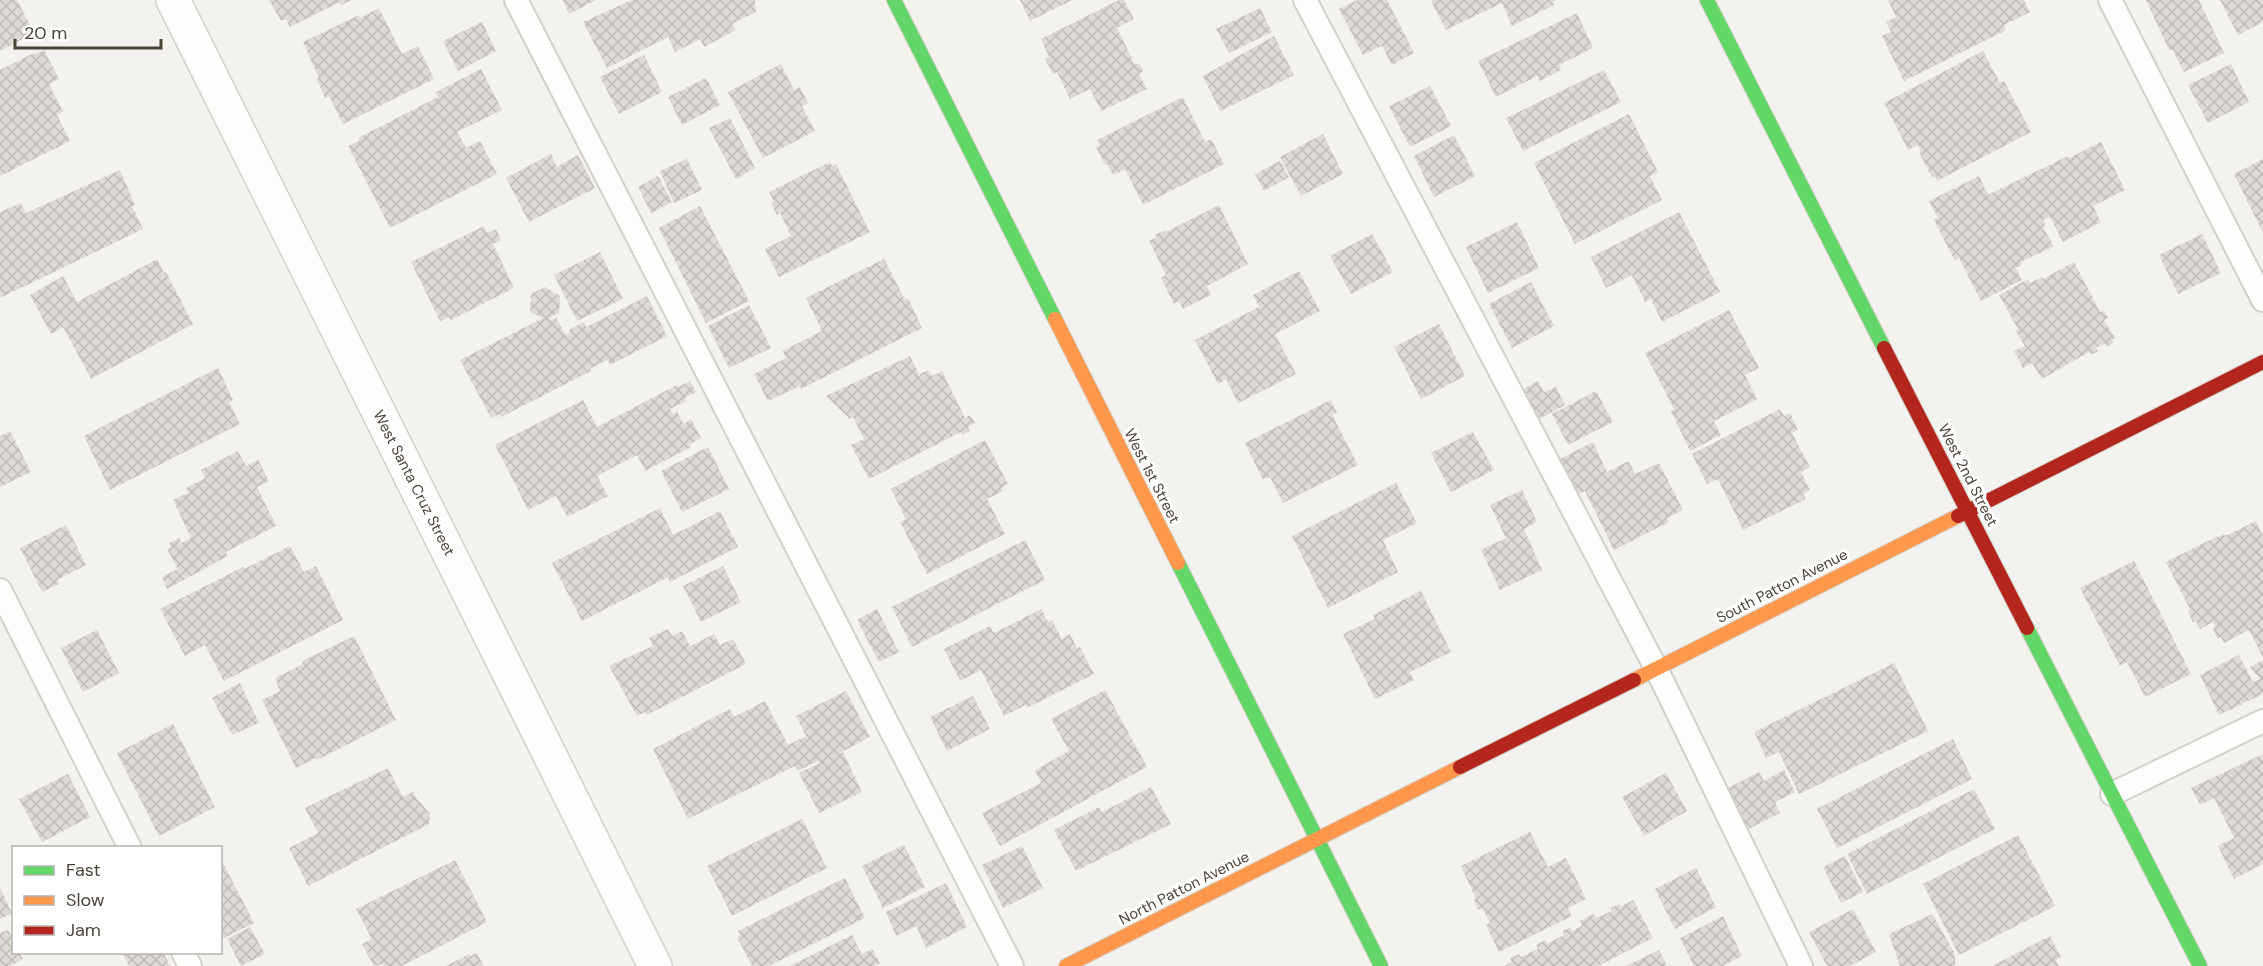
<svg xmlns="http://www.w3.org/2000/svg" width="2263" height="966" viewBox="0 0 2263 966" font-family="'DM Sans',sans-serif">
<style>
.building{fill:url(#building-cross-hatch)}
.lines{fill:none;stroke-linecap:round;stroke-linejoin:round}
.lane-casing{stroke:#d2d0cb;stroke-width:26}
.street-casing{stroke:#d2d0cb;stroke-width:36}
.fast-casing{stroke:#d3cfc5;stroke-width:16}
.slow-casing{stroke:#d3cfc5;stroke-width:16}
.jam-casing{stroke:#d3cfc5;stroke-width:16}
.lane{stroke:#fdfdfc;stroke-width:22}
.street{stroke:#fdfdfc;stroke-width:33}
.fast{stroke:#63d668;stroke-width:14}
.slow{stroke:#ff974d;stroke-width:14}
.jam{stroke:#b3261e;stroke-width:14}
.labels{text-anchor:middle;stroke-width:6;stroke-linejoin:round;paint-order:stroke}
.street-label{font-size:15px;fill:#4b4439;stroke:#fff}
</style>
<defs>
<pattern id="building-cross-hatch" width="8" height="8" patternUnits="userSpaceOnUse" patternTransform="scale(1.5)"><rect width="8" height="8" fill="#dedbd6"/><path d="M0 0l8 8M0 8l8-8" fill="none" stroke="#c0bdb8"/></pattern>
</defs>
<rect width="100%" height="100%" fill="#f4f2ee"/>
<!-- building -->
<path class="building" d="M0 0H17L34 33 0 51Z
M269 0H352L341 5 340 2 290 27 286 19 281 21Z
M563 0H596L569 14Z
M632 0H755L756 12 732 24 736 30 704 47 700 39 675 52 668 37 607 68 583 22Z
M1020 0H1072L1030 21Z
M1119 0H1124L1134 19 1117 28 1135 65 1139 63 1143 71 1139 74 1147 89 1101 111 1090 89 1070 99 1057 72 1053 74 1045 59 1049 57 1041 39Z
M1357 0H1387L1414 53 1392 65 1382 46 1363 55 1339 9Z
M1433 0H1557L1553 2 1554 5 1512 26 1502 3 1446 30 1431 1Z
M1888 0H2024L2030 12 2004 25 2006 30 1904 81 1882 36 1891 32 1886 22 1896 17Z
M2146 0H2199L2224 53 2184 72 2172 49 2169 50Z
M2220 0H2263V22L2238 35Z
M379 8 402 54 418 46 434 79 343 124 329 96 325 98 317 79 319 78 303 42 359 15 360 18Z
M1260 8 1272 32 1229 53 1216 29Z
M1577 13 1593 48 1559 65 1561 70 1540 81 1537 76 1496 97 1478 61Z
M482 22 496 51 458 71 443 41Z
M1274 36 1294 75 1220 111 1203 76Z
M44 50 59 79 49 84 63 112 57 115 70 141 0 176V70L34 53 35 54Z
M1983 51 2000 83 2004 81 2031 132 1937 181 1935 176 1932 178 1919 152 1921 151 1918 145 1908 150 1884 103Z
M644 55 662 92 619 114 600 77Z
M781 64 794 90 800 87 808 103 802 106 815 131 763 158 728 92Z
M2231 64 2249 102 2208 123 2188 85Z
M481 69 502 110 457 132 466 148 480 141 497 174 390 228 348 146 359 141 358 138 438 97 436 92Z
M1604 70 1621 102 1523 151 1506 118Z
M706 78 720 105 682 125 668 97Z
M1430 86 1451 126 1410 147 1389 106Z
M1183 97 1205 142 1211 139 1224 164 1143 205 1125 169 1113 175 1107 164 1105 165 1096 147 1099 146 1097 140Z
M1629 114 1658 172 1650 176 1662 200 1575 244 1534 163Z
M730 118 755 168 736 179 709 128Z
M1323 134 1343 174 1301 196 1280 157Z
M1454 135 1475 176 1434 197 1414 156Z
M2101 142 2125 190 2093 206 2101 222 2063 242 2050 217 2043 220 2046 227 2043 228 2054 246 2021 262 2022 265 2016 268 2022 280 1981 301 1959 258 1955 261 1934 220 1938 218 1929 201 1979 176 1988 195 2068 156 2069 158Z
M551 154 557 167 578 155 595 188 529 222 506 178Z
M687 159 702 190 674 203 660 171Z
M2263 159V233L2234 174Z
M1280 161 1289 177 1264 191 1255 174Z
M830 162 832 166 836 164 870 232 779 277 765 249 791 236 780 213 777 215 771 203 774 202 769 192Z
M120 170 135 205 132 206 143 229 0 298V212L21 203 26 213Z
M658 176 672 202 651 213 638 187Z
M1219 205 1248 264 1207 286 1211 295 1183 309 1179 301 1174 304 1161 278 1166 275 1149 241 1157 237 1155 235 1165 230 1166 232Z
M700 206 749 301 706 323 659 228Z
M1679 212 1720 292 1662 322 1651 299 1645 302 1632 275 1606 288 1591 257Z
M1517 222 1539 268 1488 293 1466 247Z
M484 226 487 233 496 229 501 240 493 244 514 288 451 320 449 317 440 321 411 262Z
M1372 234 1393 272 1351 294 1330 256Z
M2202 234 2221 273 2178 294 2159 255Z
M600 252 623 299 577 321 554 275Z
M157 259 164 273 166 272 193 324 91 379 63 327 51 334 30 295 63 276 77 302Z
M884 259 905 300 908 298 922 328 801 389 800 386 768 401 754 374 786 358 783 351 822 331 806 298Z
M2074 262 2100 312 2104 311 2108 317 2104 320 2115 338 2112 340 2113 343 2106 347 2105 343 2096 348 2098 351 2091 355 2089 352 2042 379 2032 363 2023 368 2014 351 2025 346 2016 331 2018 329 1999 295 2028 279 2030 283 2042 277 2043 279Z
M1299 271 1320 311 1275 334 1296 374 1238 403 1226 379 1218 384 1195 340 1259 307 1253 295Z
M1531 282 1554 326 1512 348 1489 304Z
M545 287 560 296 559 313 549 318 551 320 556 317 565 335 570 333 569 330 584 322 586 327 647 296 667 336 610 365 607 360 590 369 591 371 501 417 500 414 491 418 460 360 543 318 530 312 531 294Z
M749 305 771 348 729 368 708 326Z
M1729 310 1759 368 1745 375 1757 399 1714 421 1721 435 1690 451 1671 411 1674 409 1645 353Z
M1439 324 1465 376 1421 399 1394 347Z
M910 356 921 379 920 374 928 370 932 376 942 371 965 418 970 415 975 423 968 427 970 431 963 435 961 432 869 479 851 445 864 439 853 417 850 419 826 396Z
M218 368 233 400 229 402 240 424 110 490 84 436Z
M690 381 696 392 685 398 686 401 670 409 673 414 677 412 684 424 691 419 701 438 689 445 691 447 645 471 637 455 597 476 608 496 567 517 556 496 528 510 495 445 583 400 597 427 677 385 678 387Z
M1538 381 1544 392 1556 387 1565 405 1534 422 1522 390Z
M1596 391 1613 422 1568 445 1552 414Z
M1331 400 1337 413 1332 415 1358 465 1283 503 1270 477 1263 480 1245 443Z
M1780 409 1784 416 1790 413 1798 430 1792 433 1810 467 1801 472 1810 490 1803 494 1806 499 1743 530 1718 479 1707 484 1692 454Z
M10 431 31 472 0 487V436Z
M1473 432 1494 470 1451 492 1431 453Z
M985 440 1008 484 1001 488 1003 491 987 499 1005 534 927 574 900 522 906 519 891 489Z
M1593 442 1607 472 1629 461 1635 474 1659 463 1683 510 1667 518 1669 522 1614 550 1585 491 1573 498 1554 462Z
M708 447 729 489 682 512 661 471Z
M238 451 246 466 258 460 269 481 257 487 276 526 226 552 228 556 167 589 162 577 178 569 167 549 171 547 169 543 179 538 181 543 191 538 173 500 188 493 186 488 205 478 201 470Z
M1396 483 1417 523 1383 540 1398 572 1328 608 1292 536Z
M1522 490 1537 522 1524 529 1542 570 1500 590 1481 550 1506 538 1490 505Z
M660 508 673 535 720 511 738 547 670 582 668 577 582 621 552 563Z
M2256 521 2263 536V658L2249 630 2224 643 2221 637 2217 638 2213 628 2215 626 2213 622 2200 629 2196 621 2193 622 2188 612 2190 609 2166 562 2210 540 2224 534 2225 536Z
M66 525 86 565 57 580 59 584 42 592 20 548Z
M1025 540 1045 580 912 647 892 607Z
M290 546 304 572 316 566 343 620 224 681 205 645 185 656 160 609 243 567 244 569Z
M2134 561 2191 674 2145 697 2127 662 2120 666 2080 588Z
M723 566 741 602 701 622 683 586Z
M1421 591 1451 652 1410 672 1414 680 1375 699 1343 634 1375 619 1373 615Z
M877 609 899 652 879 662 857 620Z
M1041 609 1048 622 1052 620 1062 639 1070 634 1077 648 1080 647 1094 674 1027 708 1026 705 1004 716 981 670 960 681 944 649 990 626 994 633Z
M668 629 672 636 682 631 690 646 714 634 720 645 733 639 746 664 647 715 645 712 637 716 609 666 653 646 649 638Z
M97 630 119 673 83 692 61 648Z
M354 636 396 720 317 760 316 758 296 768 262 700 280 691 275 678 303 664 302 661Z
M2239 655 2253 682 2260 679 2250 667 2263 660V694L2219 715 2200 675Z
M1894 663 1928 731 1799 794 1779 752 1766 758 1754 732Z
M240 683 259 723 232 735 212 698Z
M1105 690 1147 767 1000 846 982 813 1041 783 1035 770 1069 751 1051 719Z
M846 691 870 737 834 756 843 752 862 792 819 813 799 773 820 763 818 761 797 771 795 766 688 819 653 749 730 709 734 717 765 701 788 745 806 736 796 716Z
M973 696 990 729 947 751 930 717Z
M173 724 215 807 159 836 117 753Z
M1953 739 1972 779 1837 848 1817 809Z
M2263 754V864L2234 879 2218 846 2234 838 2214 798 2200 805 2191 788Z
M388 768 403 797 414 791 415 796 430 814 429 824 308 886 289 848 318 833 305 808Z
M1784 770 1795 792 1775 802 1780 813 1741 833 1720 792 1759 772 1764 781Z
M1666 773 1687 811 1644 836 1622 797Z
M68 774 90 817 42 842 19 799Z
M1151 787 1171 824 1076 871 1054 830 1099 807 1102 812Z
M1974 789 1995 829 1867 894 1847 854Z
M802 819 827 868 732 916 707 866Z
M1530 832 1548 867 1566 858 1586 899 1568 908 1572 916 1499 952 1486 925 1490 923 1482 908 1478 910 1474 900 1476 899 1461 866Z
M2018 835 2055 906 1959 955 1923 884Z
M904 845 925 887 883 908 862 866Z
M1022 846 1043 888 1003 908 982 865Z
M1845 856 1863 892 1841 903 1823 867Z
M220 857 254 923 220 940Z
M455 860 487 922 402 966H384L383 964 374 966 362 944 372 939 356 909Z
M1696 868 1716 907 1675 929 1655 889Z
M845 878 865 918 769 966H752L737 937 740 935 738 931Z
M946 883 967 927 926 948 916 926 896 936 886 912Z
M0 888 12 913 0 919Z
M1633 900 1653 938 1598 966H1504L1512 962 1510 958 1519 954 1521 957 1538 949 1536 945 1545 940 1547 944 1564 935 1563 931 1571 927 1572 931 1582 926 1580 921 1593 914 1596 918 1612 911 1611 908 1619 904 1620 907Z
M1853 909 1876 952 1850 966H1827L1809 932Z
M1932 914 1954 952 1956 966H1900L1889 934Z
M1723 916 1742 956 1723 966H1694L1680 938Z
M250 927 265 954 241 966 227 939Z
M8 930 14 941V952H19L23 959 10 966H0V933Z
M852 935 862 954 872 949 880 963 874 966H790Z
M2050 936 2061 957 2056 960 2059 966H1992Z
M1659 950 1667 966H1626Z
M122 952H163L170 966H129Z
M477 953 484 966H446L469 954 470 956Z"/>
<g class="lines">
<defs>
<path id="lane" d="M516 0 1012 966
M1305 0 1656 668 1801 966
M2110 0 2263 300
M0 590 130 848
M2112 794 2263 721
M183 952 190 966"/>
<path id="street" d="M173 0 655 966"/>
<path id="fast" d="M894 0 1055 319
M1707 0 1884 348
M1178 563 1381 966
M2027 628 2200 966"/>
<path id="slow" d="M1055 319 1178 563
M1634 680 1958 516
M1066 966 1460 767"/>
<path id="jam" d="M1884 348 2027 628
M1958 516 2263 362
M1460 767 1634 680"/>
</defs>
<!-- lane casing -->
<use href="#lane" class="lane-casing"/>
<!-- street casing -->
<use href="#street" class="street-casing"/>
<!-- fast casing -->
<use href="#fast" class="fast-casing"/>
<!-- slow casing -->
<use href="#slow" class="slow-casing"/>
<!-- jam casing -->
<use href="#jam" class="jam-casing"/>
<!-- lane -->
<use href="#lane" class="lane"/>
<!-- street -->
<use href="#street" class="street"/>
<!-- fast -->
<use href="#fast" class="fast"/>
<!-- slow -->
<use href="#slow" class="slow"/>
<!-- jam -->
<use href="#jam" class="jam"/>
</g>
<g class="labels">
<!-- street labels -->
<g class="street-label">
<text transform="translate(1968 475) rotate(63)" y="5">West 2nd Street</text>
<text transform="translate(1152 476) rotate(63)" y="5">West 1st Street</text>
<text transform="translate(414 483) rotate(63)" y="5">West Santa Cruz Street</text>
<text transform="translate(1782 586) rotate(-27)" y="5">South Patton Avenue</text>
<text transform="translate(1184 888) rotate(-27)" y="5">North Patton Avenue</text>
</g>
</g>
<!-- legend -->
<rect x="12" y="846" width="210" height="108" fill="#ffffff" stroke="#b7b4b0" stroke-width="1.5"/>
<rect x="24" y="866" width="30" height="9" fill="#63d668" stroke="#b7b4b0" stroke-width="1.5"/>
<text x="66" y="876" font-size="18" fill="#4b4439">Fast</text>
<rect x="24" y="896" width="30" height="9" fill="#ff974d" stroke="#b7b4b0" stroke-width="1.5"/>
<text x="66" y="906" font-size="18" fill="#4b4439">Slow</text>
<rect x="24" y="926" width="30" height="9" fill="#b3261e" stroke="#b7b4b0" stroke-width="1.5"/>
<text x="66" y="936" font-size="18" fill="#4b4439">Jam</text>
<!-- scale -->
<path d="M15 39v9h146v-9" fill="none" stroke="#4b4439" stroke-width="3"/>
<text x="24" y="39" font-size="18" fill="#4b4439" stroke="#ffffff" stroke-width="4.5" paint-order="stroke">20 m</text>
</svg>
